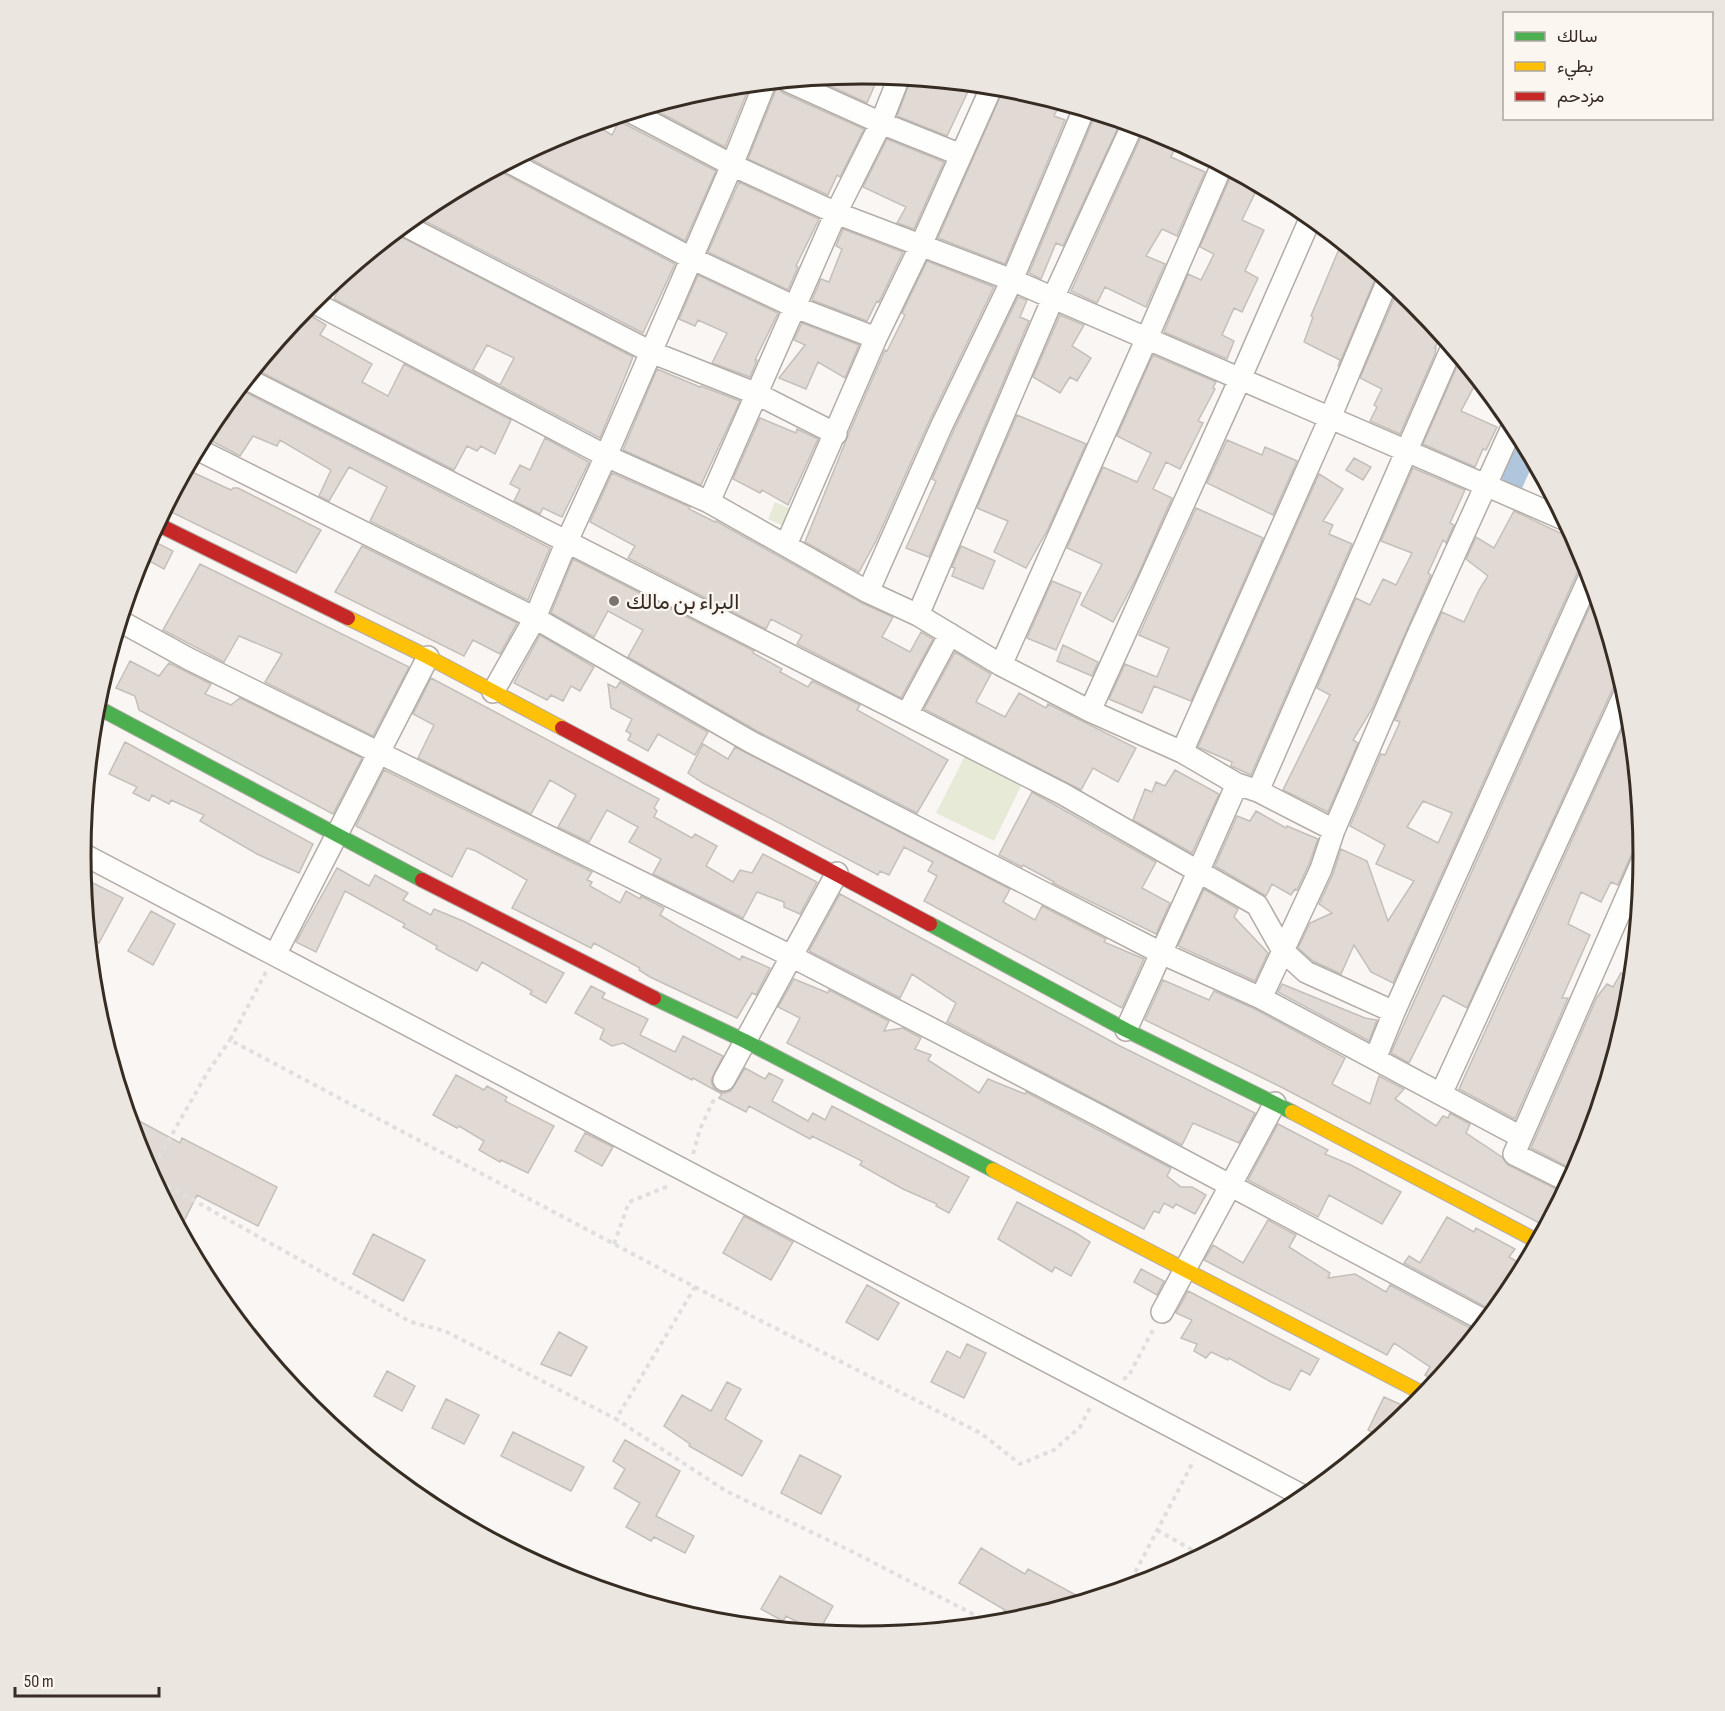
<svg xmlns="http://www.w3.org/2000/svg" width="1725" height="1711" viewBox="0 0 1725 1711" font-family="'Sofia Sans Condensed',Vazirmatn,sans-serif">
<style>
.green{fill:#e6ead7}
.water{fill:#b0c6dc}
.building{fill:#e0d9d4;stroke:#c5bfba;stroke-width:1.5;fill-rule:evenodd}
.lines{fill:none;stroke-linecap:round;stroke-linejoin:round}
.street-casing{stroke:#b3aca7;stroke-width:24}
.fast-casing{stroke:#b3aca7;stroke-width:16}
.slow-casing{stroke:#b3aca7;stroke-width:16}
.jam-casing{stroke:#b3aca7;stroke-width:16}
.path{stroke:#e0dfde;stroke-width:4;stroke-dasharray:4.5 4.5;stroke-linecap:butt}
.street{stroke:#fefefd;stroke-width:21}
.fast{stroke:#4caf50;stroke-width:14}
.slow{stroke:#ffc107;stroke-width:14}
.jam{stroke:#c62828;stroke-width:14}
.poi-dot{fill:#7b736c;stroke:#fcf6f1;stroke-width:2}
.labels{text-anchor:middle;stroke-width:4.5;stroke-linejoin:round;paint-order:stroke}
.poi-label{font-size:22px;fill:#372c22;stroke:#fcf6f1;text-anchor:start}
.rim{fill:none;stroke:#372c22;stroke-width:3}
</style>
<rect width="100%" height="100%" fill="#f9f6f4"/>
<!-- green -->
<path class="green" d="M775 502 796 511 788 528 768 519Z
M966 754 1023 782 994 841 936 813Z"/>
<!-- water -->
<path class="water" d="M1522 438 1534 461 1520 493 1494 482 1512 442Z"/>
<!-- building -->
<path class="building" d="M862 74 879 75 867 103 813 78Z
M911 79H916L979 85 977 88 971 85 947 136 897 116Z
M750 85 725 147 649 107 710 88Z
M777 87 783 93 864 129 840 177 837 175 828 195 748 159Z
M1004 88 1015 89 1061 102 1054 116 1065 120 1005 264 938 238Z
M1096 113 1121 121 1063 246 1056 243 1041 279 1029 273Z
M619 121 716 171 685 241 523 155 564 133 593 124 612 135Z
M1145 128 1162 133 1178 142 1171 157 1205 172 1177 236 1162 229 1146 256 1165 264 1146 307 1105 287 1097 303 1071 291Z
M887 139 944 162 914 229 897 223 906 207 863 187Z
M498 168 503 173 675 264 643 333 415 216 428 205Z
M1233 171 1259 185 1242 220 1264 230 1245 271 1258 278 1242 312 1234 308 1222 335 1234 341 1227 359 1164 332 1188 274 1201 280 1214 254 1200 247Z
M739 182 819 219 796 266 798 267 788 290 708 252Z
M843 229 903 252 879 302 877 301 867 321 812 300 821 279 829 282 842 249 836 246Z
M394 233 633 357 600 438 334 299 348 271ZM487 345 514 358 500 385 473 370Z
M1342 242 1375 269 1371 278 1375 279 1338 367 1340 360 1304 342 1313 317 1311 316Z
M927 261 994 287 929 422 876 541 859 572 805 542 849 433 885 350 887 351 905 315 902 313Z
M698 275 778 313 755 360H757L750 377 712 363 727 333 698 320 695 326 679 319Z
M1398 290 1416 303 1441 334 1435 348H1436L1435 354 1400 434 1370 421 1377 407 1374 405 1382 389 1360 378Z
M1018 297 1027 300 1020 317 1029 321 929 557 906 548 936 481 932 479 953 432Z
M303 311 326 325 320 335 372 364 362 382 388 396 404 364 511 420 495 454 481 446 477 451 467 446 454 470 255 369Z
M1060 315 1084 325 1072 346 1091 358 1077 381 1070 377 1060 393 1033 377Z
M802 323 859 345 845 378 818 362 806 389 779 378 805 345 794 340Z
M1153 355 1216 382 1213 388 1215 389 1198 421 1203 423 1180 469 1166 462 1153 489 1172 498 1137 577 1113 622 1081 605 1102 564 1067 548 1103 467 1137 482 1151 453 1117 436Z
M1458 364 1471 370 1478 379 1461 411 1497 427 1486 450 1483 449 1475 467 1423 444Z
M657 369 700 387 701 386 740 401 701 485 623 450Z
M243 391 550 548 528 600 370 521 387 487 349 467 329 501 319 496 331 470 280 440 277 446 253 436 240 456 204 437 218 414 228 419Z
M1017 415 1086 444 1048 529 1026 568 994 552 1008 521 977 508Z
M760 418 796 433 797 429 818 439 788 505 762 490 760 493 733 479Z
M545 438 589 462 562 517 543 508 540 514 514 501 520 489 510 484 520 465 530 470Z
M1227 440 1262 455 1265 447 1297 461 1273 515 1207 483Z
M1354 458 1371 467 1363 480 1346 470Z
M1413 468 1465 490 1450 523 1454 525 1446 543 1443 540 1428 573 1431 575 1372 709 1353 740 1358 743 1328 812 1283 790 1330 695 1317 688 1356 598 1370 605 1383 579 1396 585 1412 553 1381 541Z
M192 472 231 490 233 488H238L321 530 296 573 165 509 185 473 189 476Z
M612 473 690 507 689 509 715 522 716 521 862 603 893 617 882 637 910 652 921 632 933 639 901 698 797 644 802 635 771 619 766 629 628 558 635 546 590 522Z
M1319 474 1343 489 1323 521 1333 525 1329 534 1352 544 1251 775 1231 766 1232 762 1198 747Z
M1196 508 1263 538 1191 701 1154 686 1142 713 1109 699 1125 664 1157 677 1169 648 1139 635Z
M1514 511 1577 541 1587 562 1579 569 1393 983 1371 972 1354 945 1341 974 1313 961 1298 948 1310 923 1332 913 1319 904 1333 874 1341 849 1367 861 1388 921 1414 881 1376 864 1385 845 1350 826 1381 754 1385 755 1400 722 1395 720 1442 612 1464 622 1479 590 1488 576 1466 559 1476 537 1494 548ZM1423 801 1452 813 1438 843 1407 827Z
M149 539 173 551 164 569 140 556Z
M362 546 517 623 500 654 473 640 464 656 335 592Z
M961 546 995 561 983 589 952 576 955 568 952 567Z
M573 559 754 651 753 653 782 669 780 672 808 687 812 681 860 705 857 710 948 760 917 813 757 731 628 657 643 630 608 611 594 637 551 613Z
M200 564 409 667 373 736 265 682 282 654 239 636 224 662 163 630Z
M1052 581 1081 593 1056 650 1027 638Z
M1596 593 1622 679 1614 686 1467 1008 1443 995 1409 1063 1391 1053Z
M540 635 594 667 580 691 571 686 563 701 551 695 547 700 514 683Z
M1063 645 1098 662 1092 676 1057 661Z
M955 652 991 674 976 702 1005 717 1019 693 1046 708 1048 704 1136 748 1118 782 1093 768 1081 790 924 709Z
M130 661 159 676 169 663 211 684 205 694 231 705 240 698 362 758 333 814 139 710 135 696 116 688Z
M431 678 659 799 654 808 657 811 654 817 692 838 695 834 717 846 706 866 733 882 740 870 752 873 763 854 817 882 800 914 784 907V902L757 892 743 918 653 874 661 859 629 842 638 827 607 810 589 842 558 827 576 795 550 780 531 814 418 758 434 725 413 714Z
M620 682 708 732 695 755 658 734 648 751 628 740 631 734 626 731 632 719 611 708 608 684 616 688Z
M1630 712 1643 844 1637 846 1633 851 1618 885 1611 882 1601 902 1581 892 1568 924 1590 935 1562 998H1568L1515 1119 1459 1089Z
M125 742 313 844 299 873 257 854 200 821 204 815 171 800 169 804 152 795 149 801 133 793 137 787 109 774Z
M703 744 728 759 735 747 1010 889 1003 902 1035 920 1042 906 1106 939 1104 942 1144 959 1122 1008 924 901 937 876 928 871 933 862 904 847 889 875 880 871 878 875 703 783 688 773Z
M384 770 592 872 587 880 592 882 590 886 620 903 626 891 640 899 641 896 664 908 660 915 678 926 740 960 742 956 770 968 756 995 752 993 737 1018 650 977 639 970 640 968 594 943 591 948 512 908 527 880 476 851 467 848 452 877 356 826Z
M1175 770 1219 794 1192 853 1133 820 1145 789 1152 792 1156 782 1165 786Z
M1032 792 1156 862 1142 888 1170 903 1156 934 1053 883 1054 882 1023 865 1022 867 999 855Z
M1256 811 1286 828 1287 826 1318 839 1309 864 1297 890 1295 889 1291 895 1272 884 1266 896 1215 866 1237 816 1250 821Z
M337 868 369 886 375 875 408 893 403 900 431 915 434 909 463 921 564 973 546 1003 530 994 532 991 482 962 477 971 436 949 437 946 403 927 405 924 345 891 316 952 296 942Z
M83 878 123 898 99 943 89 937Z
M1204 889 1238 909 1234 917 1268 953 1255 981 1178 946Z
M840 894 1118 1045 1255 1113 1239 1143 1193 1123 1182 1145 947 1022 956 1003 912 974 900 998 809 951Z
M151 911 175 924 153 965 128 951Z
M1621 973 1632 977 1629 1008 1590 1140 1576 1171 1531 1148 1597 997 1607 984 1613 987Z
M794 979 828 993 829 990 889 1021 884 1031 903 1028 921 1038 915 1049 931 1055 928 1060 979 1093 988 1079 1025 1094 1026 1092 1171 1168 1167 1176 1181 1187H1192L1206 1195 1195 1214 1176 1204 1173 1208 1164 1203 1159 1213 1154 1211 1144 1229 787 1043 800 1018 778 1007Z
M1163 980 1209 1000 1214 991 1255 1009 1345 1058 1332 1084 1370 1104 1379 1076 1404 1089 1395 1099 1436 1126 1443 1116 1448 1118 1450 1113 1470 1124 1466 1133 1502 1157 1508 1165 1560 1191 1552 1204 1557 1207 1547 1227 1283 1088 1145 1020Z
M1282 984 1365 1018 1377 1020 1369 1041 1278 992Z
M591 986 605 993 602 998 648 1019 640 1035 675 1052 683 1036 723 1056 711 1080 713 1087 718 1091 725 1093 731 1091 745 1068 765 1079 769 1073 783 1080 772 1101 808 1121 813 1113 825 1120 832 1106 969 1177 949 1213 936 1206 937 1204 903 1189 860 1165 862 1161 812 1136 810 1139 749 1106 746 1112 719 1098 722 1094 693 1078 692 1080 623 1043 612 1046 600 1039 604 1029 575 1013Z
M456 1075 484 1090 487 1086 507 1097 505 1101 554 1126 528 1173 501 1160 500 1162 479 1150 484 1141 459 1126 457 1128 433 1115Z
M128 1115 180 1143 182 1138 277 1187 258 1226 197 1195 180 1229 140 1154Z
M1278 1124 1328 1150 1325 1154 1351 1165 1401 1192 1382 1224 1329 1195 1318 1217 1248 1180Z
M585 1133 613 1147 602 1166 575 1151Z
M1017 1202 1076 1233 1090 1242 1071 1276 1055 1267 1052 1272 998 1239Z
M744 1216 793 1242 771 1280 723 1253Z
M1447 1217 1474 1232 1476 1228 1515 1249 1509 1257 1525 1266 1513 1290 1495 1312 1404 1263 1409 1256 1420 1263Z
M1268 1220 1296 1235 1289 1247 1330 1273 1328 1278 1355 1274 1386 1292 1390 1285 1478 1332 1437 1382 1425 1375 1430 1367 1394 1343 1387 1355 1204 1260 1213 1245 1243 1263Z
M373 1234 425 1260 403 1301 353 1274Z
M1141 1269 1164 1281 1157 1295 1134 1282Z
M867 1285 899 1303 878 1340 846 1322Z
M1188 1291 1319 1359 1310 1375 1301 1370 1290 1390 1271 1382 1229 1358 1228 1360 1211 1352 1206 1358 1194 1351 1197 1344 1181 1338 1192 1320 1176 1313Z
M559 1332 587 1347 571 1376 541 1364Z
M967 1344 986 1353 964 1398 931 1382 947 1351 960 1358Z
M387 1371 415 1386 402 1411 374 1396Z
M727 1382 741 1389 725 1419 762 1441 742 1476 689 1446 690 1444 664 1426 682 1395 711 1411Z
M1384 1397 1413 1410 1398 1422 1392 1419 1381 1437 1368 1430Z
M446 1399 479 1415 464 1444 432 1428Z
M513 1432 584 1467 571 1491 501 1456Z
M625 1440 680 1471 656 1516 694 1536 685 1553 654 1537 651 1541 626 1527 640 1503 614 1488 625 1469 613 1461Z
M800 1455 841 1476 821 1514 781 1493Z
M981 1548 1025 1574 1028 1569 1087 1601 1020 1621 1004 1612 1005 1610 959 1583Z
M780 1576 833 1606 818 1633 786 1616 783 1621 761 1609Z"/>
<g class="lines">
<defs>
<path id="street" d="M788 81 881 123 961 155
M631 112 732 165 836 213 1012 280 1566 520
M509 162 691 258 795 307 876 338
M404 225 651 352 757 394 836 434
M311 301 606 456 709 502 868 592 918 615 1001 665 1090 711 1182 752 1237 784 1258 791 1334 830
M247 379 1063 794 1257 905 1283 951 1306 972 1394 1012
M197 449 535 618 751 742 1161 953 1261 998 1521 1137
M709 502 836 213 881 123 899 77
M786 545 876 338 921 245 992 86
M868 592 941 427 1012 280 1084 109
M918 615 1053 298 1133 124
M120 621 189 659 791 956 1100 1116 1487 1322
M1001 665 1147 338 1222 165
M493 692 535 618 567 541 606 456 732 165 765 83
M1090 711 1240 379 1311 217
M907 714 950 634
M1182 752 1330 418 1388 280
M1258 791 1452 347
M81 853 1307 1498
M275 955 428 657
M1261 998 1321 869 1334 830 1417 637 1514 423
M1126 1030 1199 870 1237 784
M1375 1059 1394 1012 1591 574
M724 1080 837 873
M1441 1094 1626 691
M1570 1182 1514 1154 1644 857
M1162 1312 1275 1103"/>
<path id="fast" d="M95 706 422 880
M930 924 1126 1030 1292 1112
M654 998 745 1041 993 1170"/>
<path id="slow" d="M348 618 428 657 562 728
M1292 1112 1539 1242
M993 1170 1426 1395"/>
<path id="jam" d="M157 524 348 618
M562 728 930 924
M422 880 654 998"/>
</defs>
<!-- street casing -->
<use href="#street" class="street-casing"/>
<!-- fast casing -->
<use href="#fast" class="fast-casing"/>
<!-- slow casing -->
<use href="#slow" class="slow-casing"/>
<!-- jam casing -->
<use href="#jam" class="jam-casing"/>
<!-- path -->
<path class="path" d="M266 972 230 1040 695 1287 616 1419 726 1491 855 1553 994 1625
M693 1154 700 1129 715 1097
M150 1173 207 1073 230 1040
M152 1177 411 1322 445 1331 616 1419
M614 1244 629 1202 671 1185
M695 1287 982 1434 1020 1464 1054 1450 1080 1427 1091 1406
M1123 1379 1128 1377 1154 1328
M1157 1530 1203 1556
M1135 1573 1150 1581
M1127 1588 1194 1460"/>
<!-- street -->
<use href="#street" class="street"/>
<!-- fast -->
<use href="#fast" class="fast"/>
<!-- slow -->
<use href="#slow" class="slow"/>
<!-- jam -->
<use href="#jam" class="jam"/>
</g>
<!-- markers -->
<circle class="poi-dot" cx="614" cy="601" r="6"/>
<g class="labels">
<!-- poi labels -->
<g class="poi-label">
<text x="626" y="609">البراء بن مالك</text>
</g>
</g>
<!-- crop -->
<path d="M0 0H1725V1711H0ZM91 855a771 771 0 1 1 1542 0a771 771 0 1 1-1542 0Z" fill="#ece6e0" fill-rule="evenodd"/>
<path class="rim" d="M91 855a771 771 0 1 1 1542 0a771 771 0 1 1-1542 0Z"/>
<!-- legend -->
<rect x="1503" y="12" width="210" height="108" fill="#fcf6f1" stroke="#ada59e" stroke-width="1.5"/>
<rect x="1515" y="32" width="30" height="9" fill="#4caf50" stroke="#ada59e" stroke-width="1.5"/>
<text x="1557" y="42" font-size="18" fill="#372c22">سالك</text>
<rect x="1515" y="62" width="30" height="9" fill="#ffc107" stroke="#ada59e" stroke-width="1.5"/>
<text x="1557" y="72" font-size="18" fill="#372c22">بطيء</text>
<rect x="1515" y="92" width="30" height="9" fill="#c62828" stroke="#ada59e" stroke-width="1.5"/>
<text x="1557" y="102" font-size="18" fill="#372c22">مزدحم</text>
<!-- scale -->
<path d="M15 1687v9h144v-9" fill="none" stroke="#372c22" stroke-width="3"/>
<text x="24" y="1687" font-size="18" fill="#372c22" stroke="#fcf6f1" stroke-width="4.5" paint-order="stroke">50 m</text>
</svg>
